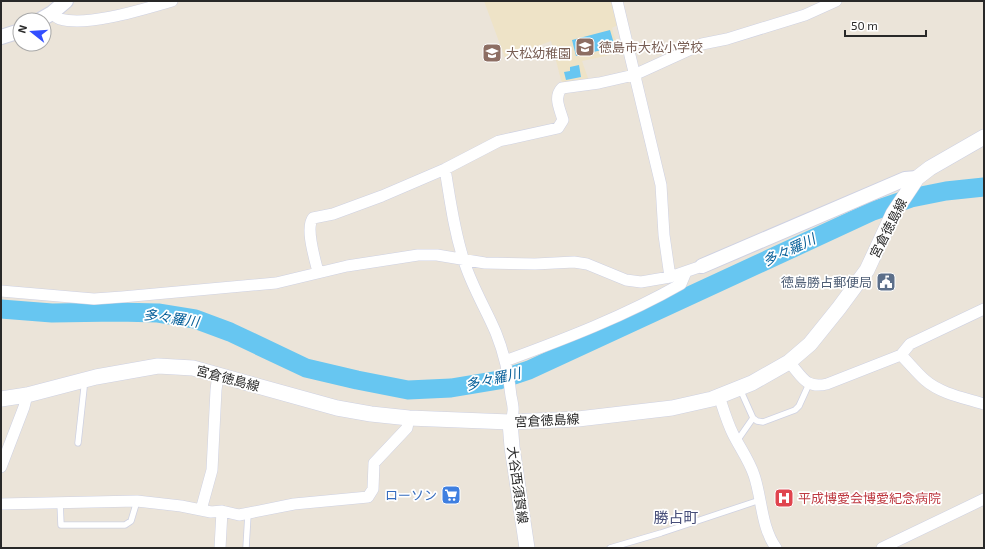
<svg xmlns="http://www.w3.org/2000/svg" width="985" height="549" viewBox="0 0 985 549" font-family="'Exo 2','Noto Sans JP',sans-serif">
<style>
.education{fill:#eee3c7}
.water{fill:#67c6f1}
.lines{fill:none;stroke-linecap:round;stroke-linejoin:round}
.river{stroke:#67c6f1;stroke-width:19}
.service-casing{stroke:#ced1e2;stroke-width:7}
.minor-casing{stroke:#ced1e2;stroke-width:12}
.tertiary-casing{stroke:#ced1e2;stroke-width:16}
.secondary-casing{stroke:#ced1e2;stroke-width:16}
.service{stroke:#fff;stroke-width:5.5}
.minor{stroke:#fff;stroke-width:11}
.tertiary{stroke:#fff;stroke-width:14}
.secondary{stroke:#fff;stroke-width:15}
.labels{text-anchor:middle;stroke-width:3.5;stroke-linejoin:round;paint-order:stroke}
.education-label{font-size:13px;fill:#785e54;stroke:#fff;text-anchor:start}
.street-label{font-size:13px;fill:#282828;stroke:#fff}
.service-label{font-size:13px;fill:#4e5e75;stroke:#fff;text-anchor:end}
.shop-label{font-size:13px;fill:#366cbe;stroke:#fff;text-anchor:end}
.health-label{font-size:13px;fill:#be3a42;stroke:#fff;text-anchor:start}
.water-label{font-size:14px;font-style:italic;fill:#09619a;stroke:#fff}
.quarter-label{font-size:15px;fill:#474e79;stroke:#fff}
</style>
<rect width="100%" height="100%" fill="#ebe4d9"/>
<!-- education -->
<path class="education" d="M484 1H612L618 25 612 28 619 53 582 61 589 81 563 84 561 80 551 41 505 58Z"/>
<!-- water -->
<path class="water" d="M610 30 615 47 576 56 572 40Z
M579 65 581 77 566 80 564 72 570 71V67Z"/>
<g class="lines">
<!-- river -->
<path class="river" d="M1 309 52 313 118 312 158 313 195 319 230 332 306 368 357 380 408 390 451 388 499 380 529 370 873 211 911 198 946 191 984 187"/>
<defs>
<path id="service" d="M740 389 753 418 757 421 763 422 795 410 799 406 809 384
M737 441 753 418
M78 443 84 388 83 382
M60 502 61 525H125L131 521 137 501
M246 548 248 514
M610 548 661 533 760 500"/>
<path id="minor" d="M617 1 661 185 664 235 670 277
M52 13C54 15 57 18 60 19 88 27 144 9 172 1
M445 169C450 199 454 231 464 261 472 287 486 309 496 333 504 353 509 375 511 396 513 405 515 413 510 422
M318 272C315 259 305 228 313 218L333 214 382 196 445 169 499 141 558 128 563 120C560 109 553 97 562 88L599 83 634 75 702 44 727 39 805 15 836 1
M1 291 94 299 122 297 276 283 347 266 418 255H437L485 263 535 264 574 262 587 264 626 280 641 282 670 277 702 266
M901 355C909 363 917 373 925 380 941 394 965 398 984 404
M505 361C565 339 625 316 681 284L686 272
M789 362C802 376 805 389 827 384L901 355 910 344 984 309
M719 396C723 408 727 422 733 434 740 448 749 460 754 475 762 498 761 527 776 548
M1 467 24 407 27 395
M1 504 137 501 181 506 211 512 222 511 239 515 294 504 368 497 373 489 374 463 407 428 409 418
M201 510 212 470 216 390 218 374
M220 548 222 511
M882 548 984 499"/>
<path id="tertiary" d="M40 20 52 13 66 1
M1 37 20 31
M702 266 905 179 917 178"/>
<path id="secondary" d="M1 399 27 395 96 377 158 366 193 368 337 408 371 414 409 418 510 422 578 419 672 408 712 399 752 383 789 362 810 344 839 308 867 270 893 214 917 178 930 168 984 137
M510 422 512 447 527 548"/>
</defs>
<!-- service casing -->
<use href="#service" class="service-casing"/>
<!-- minor casing -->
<use href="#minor" class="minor-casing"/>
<!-- tertiary casing -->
<use href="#tertiary" class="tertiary-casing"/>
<!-- secondary casing -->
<use href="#secondary" class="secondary-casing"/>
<!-- service -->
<use href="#service" class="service"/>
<!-- minor -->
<use href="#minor" class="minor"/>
<!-- tertiary -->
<use href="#tertiary" class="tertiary"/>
<!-- secondary -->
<use href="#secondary" class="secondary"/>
</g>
<!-- icons -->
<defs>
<symbol id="school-square" viewBox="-11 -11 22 22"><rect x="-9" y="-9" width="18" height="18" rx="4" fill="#8d6e63" stroke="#fff"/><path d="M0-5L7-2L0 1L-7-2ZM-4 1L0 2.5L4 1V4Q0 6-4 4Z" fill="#fff"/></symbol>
<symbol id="civic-square" viewBox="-11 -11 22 22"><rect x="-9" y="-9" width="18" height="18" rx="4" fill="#5c6f8a" stroke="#fff"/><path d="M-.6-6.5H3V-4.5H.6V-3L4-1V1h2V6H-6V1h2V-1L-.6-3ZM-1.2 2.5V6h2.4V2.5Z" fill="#fff"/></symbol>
<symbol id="supermarket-square" viewBox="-11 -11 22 22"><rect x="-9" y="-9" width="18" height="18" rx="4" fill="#3f7fe0" stroke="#fff"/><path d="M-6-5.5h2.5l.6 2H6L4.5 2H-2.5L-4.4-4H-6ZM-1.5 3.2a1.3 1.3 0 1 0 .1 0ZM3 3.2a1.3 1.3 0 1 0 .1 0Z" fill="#fff"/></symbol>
<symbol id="hospital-square" viewBox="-11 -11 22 22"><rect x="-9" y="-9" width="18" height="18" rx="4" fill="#e0444e" stroke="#fff"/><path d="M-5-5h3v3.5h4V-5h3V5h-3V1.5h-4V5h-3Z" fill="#fff"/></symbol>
</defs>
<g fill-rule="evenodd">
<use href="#school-square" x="574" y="36" width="22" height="22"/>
<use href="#school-square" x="481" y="42" width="22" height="22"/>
<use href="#civic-square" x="875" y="271" width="22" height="22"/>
<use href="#supermarket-square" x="440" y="484" width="22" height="22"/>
<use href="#hospital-square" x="773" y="487" width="22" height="22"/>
</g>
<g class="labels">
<!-- education labels -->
<g class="education-label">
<text x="599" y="52">徳島市大松小学校</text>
<text x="506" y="58">大松幼稚園</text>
</g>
<!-- street labels -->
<g class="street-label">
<text transform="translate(888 228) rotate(-63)" y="5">宮倉徳島線</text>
<text transform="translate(228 378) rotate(15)" y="5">宮倉徳島線</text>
<text transform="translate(547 420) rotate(-3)" y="5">宮倉徳島線</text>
<text transform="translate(518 485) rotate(82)" y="5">大谷西須賀線</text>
</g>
<!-- service labels -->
<g class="service-label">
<text x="872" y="287">徳島勝占郵便局</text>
</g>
<!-- shop labels -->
<g class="shop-label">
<text x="437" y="500">ローソン</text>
</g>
<!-- health labels -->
<g class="health-label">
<text x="798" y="503">平成博愛会博愛紀念病院</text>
</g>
<!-- water labels -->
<g class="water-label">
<text transform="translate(789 250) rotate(-25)" y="5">多々羅川</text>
<text transform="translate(171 318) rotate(8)" y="5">多々羅川</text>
<text transform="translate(493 379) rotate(-13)" y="5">多々羅川</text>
</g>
<!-- quarter labels -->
<g class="quarter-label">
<text x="676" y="523">勝占町</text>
</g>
</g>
<!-- border -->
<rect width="985" height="549" fill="none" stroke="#282828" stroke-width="4"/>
<!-- north arrow -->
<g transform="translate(32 32) rotate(287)"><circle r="19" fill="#ffffff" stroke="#a9a9a9"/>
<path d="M0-3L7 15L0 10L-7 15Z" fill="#324eff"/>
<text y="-6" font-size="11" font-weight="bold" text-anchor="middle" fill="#282828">N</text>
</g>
<!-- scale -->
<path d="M845 30v6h81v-6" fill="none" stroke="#282828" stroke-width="2"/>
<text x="851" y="30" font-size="12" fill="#282828" stroke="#ffffff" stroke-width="3" paint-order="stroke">50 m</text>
</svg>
